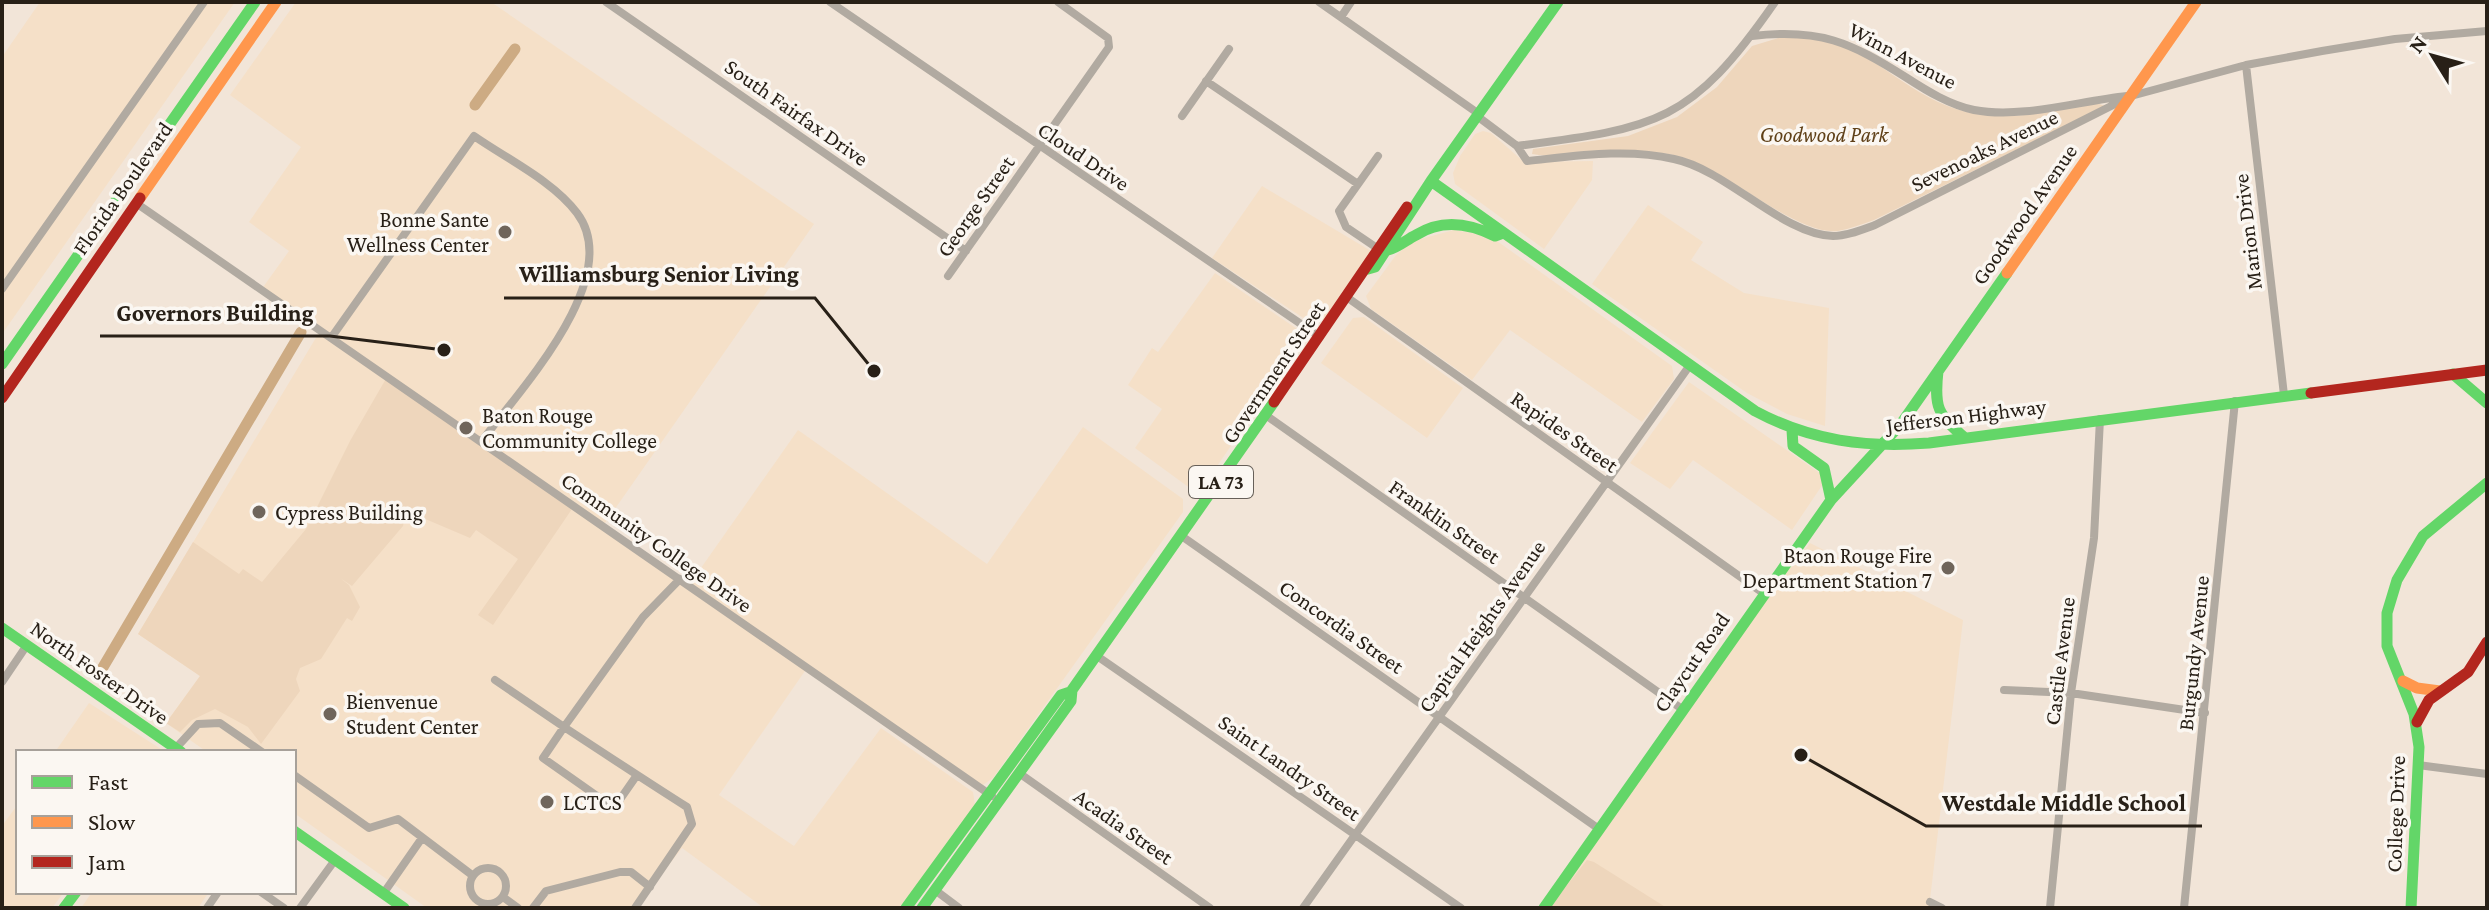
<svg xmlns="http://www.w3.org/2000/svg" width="2489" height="910" viewBox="0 0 2489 910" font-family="'Crimson Pro',serif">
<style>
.built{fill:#f5e0c8}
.green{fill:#eed6bc}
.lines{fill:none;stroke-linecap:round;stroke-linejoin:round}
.canal{stroke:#cdab83;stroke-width:11}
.street{stroke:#b1aaa1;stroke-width:8}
.fast{stroke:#63d668;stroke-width:11}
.slow{stroke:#ff974d;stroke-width:11}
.jam{stroke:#b3261e;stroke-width:11}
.poi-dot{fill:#6f655b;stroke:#fbf7f2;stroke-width:3}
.labels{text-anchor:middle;stroke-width:7;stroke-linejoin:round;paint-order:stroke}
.shield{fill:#fbf7f2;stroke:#676059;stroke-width:2}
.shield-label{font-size:20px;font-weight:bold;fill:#282017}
.street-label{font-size:22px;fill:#282017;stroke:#fbf7f2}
.park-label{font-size:22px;font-style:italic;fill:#5f4018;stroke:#fbf7f2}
.poi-label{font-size:22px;fill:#282017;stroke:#fbf7f2;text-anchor:start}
.leader{fill:none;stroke:#282017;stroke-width:3}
.callout-dot{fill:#282017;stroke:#fbf7f2;stroke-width:3}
.callout-label{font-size:24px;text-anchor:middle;font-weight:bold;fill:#282017;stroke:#fbf7f2;stroke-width:7;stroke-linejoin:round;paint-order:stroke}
</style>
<rect width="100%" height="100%" fill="#f2e5d8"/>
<!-- built -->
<path class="built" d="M40 2H235L2 334V57Z
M296 2H491L814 224 603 526 689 585 798 430 987 564 1083 427 1183 499V512L993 778 980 787 807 668 719 795 794 846 881 728 973 792 975 805 900 908H764L682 848 635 908H427L294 813V752H207L166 723 200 676 138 634 320 331 261 290 289 251 249 222 301 147 230 95Z
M1483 131 1491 133 1524 162 1593 161 1592 180 1544 249 1455 184 1453 173 1460 156 1475 134Z
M1262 186 1371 251 1323 320 1308 321 1212 258Z
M1648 205 1703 242 1691 260 1744 293 1829 308 1825 426 1787 414 1747 393 1592 284Z
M1454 230 1490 236 1672 366 1674 379 1642 422 1510 330 1472 380 1371 309 1366 296 1396 255 1413 241Z
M1215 273 1300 331 1304 339 1198 494 1135 448 1162 409 1128 385 1152 348 1158 352Z
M1364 317 1463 388 1427 438 1321 363 1353 318Z
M1689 382 1821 474 1823 484 1792 530 1693 460 1670 489 1630 463Z
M1810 543 1963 620 1929 908H1549L1768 595Z
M89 703 164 751 55 752Z
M18 804V892H64L52 908H2V826Z
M92 892H209L198 908H81Z"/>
<!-- green -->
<path class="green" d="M1788 35C1798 36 1810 35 1819 37 1874 50 1912 100 1967 112 2011 122 2051 111 2094 102L2105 106 1874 220C1862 224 1850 229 1838 231 1797 236 1728 171 1684 158 1633 142 1582 162 1532 154L1533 149 1628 136 1677 117 1717 87 1752 46Z
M387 377 574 506 493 625 478 615 518 559 476 530 470 538 423 518V512L406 509 403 526 352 586 340 578 349 585 360 607 352 621 347 618 321 659 300 668 296 679 300 691 261 744 248 727 215 709 192 720 180 732 166 723 200 676 138 634 193 542 239 574 243 569 262 582 306 529 350 441Z
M1587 860 1594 862 1667 908H1549Z"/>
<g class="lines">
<!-- canal -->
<path class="canal" d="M475 105 515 49
M99 674 301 332"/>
<!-- street -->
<path class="street" d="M606 2 966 251
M830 2 1320 337
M1319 2 1479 114
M1341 17 1351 2
M1752 36C1820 28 1850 42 1907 78 1927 91 1950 105 1974 110 2022 119 2078 101 2127 96
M2246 65 2284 395
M1206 81 1358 184
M1182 116 1229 49
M1477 116 1517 146C1658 128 1691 123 1775 2
M1517 146 1527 161C1576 156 1626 148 1674 159 1727 170 1783 235 1833 236 1847 236 1861 230 1875 225L2131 96 2246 65 2322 51 2395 39 2487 31
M136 203 992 796
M1377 248 1346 227 1339 211 1378 156
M948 276 1109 47 1108 38 1058 2
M2 289 204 2
M1348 298 1763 593
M331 338 474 136C507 159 553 181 577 213 626 278 518 392 481 442
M1267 416 1682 709
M1183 537 1599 829
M1097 656 1461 908
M495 680 564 727 643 617 680 579
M2 682 27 645
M2004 690 2071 693 2205 713
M176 748 198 724 220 723 262 752
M2418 765 2487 774
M1019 773 1210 908
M294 775 369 828 398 819 472 875
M470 886a18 18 0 1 1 36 0a18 18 0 1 1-36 0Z
M935 890 959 908
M261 892 284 908
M383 894 422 838
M503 897 518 908
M1930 902 1942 908
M207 908 218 892
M300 908 335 860
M533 908 546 891 620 872H631L650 887
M635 908 692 824 687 807C646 781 605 754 564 727L543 758 614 808 637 775
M1303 908 1690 365
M2050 908 2071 693 2094 538 2100 419
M2184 908 2235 401"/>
<!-- fast -->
<path class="fast" d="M1431 181 1558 2
M1388 250C1399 247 1406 240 1416 235 1441 219 1469 223 1495 236L1503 233
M1368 269 1375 267 1431 181 1755 411C1811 441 1866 448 1929 443L2311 393
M2 364 255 2
M1938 371C1934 407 1937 414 1965 438
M2453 374 2487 403
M1792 430 1793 446 1824 468 1831 500
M2 628 181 752
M294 831 404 908
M64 908 76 892
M906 908 1061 695 1070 692
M922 908 1071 701 1072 690 1274 402
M1544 908 1831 500 1901 424 2007 273
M2411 908 2419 747 2414 714 2387 646V613L2397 580 2423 536 2487 483"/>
<!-- slow -->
<path class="slow" d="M140 198 276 2
M2007 273 2196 2
M2403 681 2417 688 2440 691"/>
<!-- jam -->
<path class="jam" d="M2311 393 2487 370
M2 398 140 198
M1274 402 1407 207
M2417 722 2429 700 2468 672 2487 642"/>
</g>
<!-- markers -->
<g class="poi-dot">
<circle cx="505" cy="232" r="8"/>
<circle cx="466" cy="428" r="8"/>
<circle cx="259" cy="512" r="8"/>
<circle cx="1948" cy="568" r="8"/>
<circle cx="330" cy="714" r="8"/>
<circle cx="547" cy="802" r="8"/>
</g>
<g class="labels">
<!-- shield labels -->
<rect class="shield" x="1189" y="466" width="64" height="32" rx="6"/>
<g class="shield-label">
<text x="1221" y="489">LA 73</text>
</g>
<!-- street labels -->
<g class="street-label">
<text transform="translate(1903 55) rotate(28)" y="8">Winn Avenue</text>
<text transform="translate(797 112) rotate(35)" y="8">South Fairfax Drive</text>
<text transform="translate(1984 150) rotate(-26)" y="8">Sevenoaks Avenue</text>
<text transform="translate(1084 156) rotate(34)" y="8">Cloud Drive</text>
<text transform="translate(122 188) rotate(-55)" y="8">Florida Boulevard</text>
<text transform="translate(975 206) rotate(-55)" y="8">George Street</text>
<text transform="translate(2024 214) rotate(-55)" y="8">Goodwood Avenue</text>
<text transform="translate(2247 232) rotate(-97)" y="8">Marion Drive</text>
<text transform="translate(1273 372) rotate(-56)" y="8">Government Street</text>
<text transform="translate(1966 415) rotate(-7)" y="8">Jefferson Highway</text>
<text transform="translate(1565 431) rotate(35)" y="8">Rapides Street</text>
<text transform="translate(1445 521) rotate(35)" y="8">Franklin Street</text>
<text transform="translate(657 542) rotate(35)" y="8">Community College Drive</text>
<text transform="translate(1342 626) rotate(35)" y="8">Concordia Street</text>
<text transform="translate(1481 626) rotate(-55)" y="8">Capital Heights Avenue</text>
<text transform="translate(2193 653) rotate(-84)" y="8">Burgundy Avenue</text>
<text transform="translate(2059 661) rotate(-83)" y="8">Castile Avenue</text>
<text transform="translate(1691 662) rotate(-55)" y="8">Claycut Road</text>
<text transform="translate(100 672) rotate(35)" y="8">North Foster Drive</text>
<text transform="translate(1290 767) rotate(35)" y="8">Saint Landry Street</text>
<text transform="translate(2395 814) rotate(-88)" y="8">College Drive</text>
<text transform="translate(1124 826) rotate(35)" y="8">Acadia Street</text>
</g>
<!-- park labels -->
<g class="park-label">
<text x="1824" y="142">Goodwood Park</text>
</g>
<!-- poi labels -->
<g class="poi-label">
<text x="489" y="227" text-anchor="end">Bonne Sante<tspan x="489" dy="25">Wellness Center</tspan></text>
<text x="482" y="423">Baton Rouge<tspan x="482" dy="25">Community College</tspan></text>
<text x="275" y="520">Cypress Building</text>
<text x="1932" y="563" text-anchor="end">Btaon Rouge Fire<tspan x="1932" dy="25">Department Station 7</tspan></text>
<text x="346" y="709">Bienvenue<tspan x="346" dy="25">Student Center</tspan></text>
<text x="563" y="810">LCTCS</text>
</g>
</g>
<!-- callouts -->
<path class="leader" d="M874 371L815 298H504M444 350L330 336H100M1801 755L1926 826H2202"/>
<g class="callout-dot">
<circle cx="874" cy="371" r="8"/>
<circle cx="444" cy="350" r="8"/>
<circle cx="1801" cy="755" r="8"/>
</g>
<g class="callout-label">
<text x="659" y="282">Williamsburg Senior Living</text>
<text x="215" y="321">Governors Building</text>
<text x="2064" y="811">Westdale Middle School</text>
</g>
<!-- border -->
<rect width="2489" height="910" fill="none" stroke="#282017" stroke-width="8"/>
<!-- legend -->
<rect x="16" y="750" width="280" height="144" fill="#fbf7f2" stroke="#a7a19a" stroke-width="2"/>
<rect x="32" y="776" width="40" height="12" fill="#63d668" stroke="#a7a19a" stroke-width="2"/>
<text x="88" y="790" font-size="24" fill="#282017">Fast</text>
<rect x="32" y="816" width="40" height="12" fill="#ff974d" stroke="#a7a19a" stroke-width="2"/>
<text x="88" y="830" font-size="24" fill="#282017">Slow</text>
<rect x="32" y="856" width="40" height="12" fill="#b3261e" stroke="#a7a19a" stroke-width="2"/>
<text x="88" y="870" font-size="24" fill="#282017">Jam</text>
<!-- north arrow -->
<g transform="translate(2433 56) rotate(307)" stroke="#fbf7f2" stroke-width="6" paint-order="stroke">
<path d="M0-6L14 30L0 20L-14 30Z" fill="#282017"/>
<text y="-12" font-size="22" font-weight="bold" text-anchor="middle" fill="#282017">N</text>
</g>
</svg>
